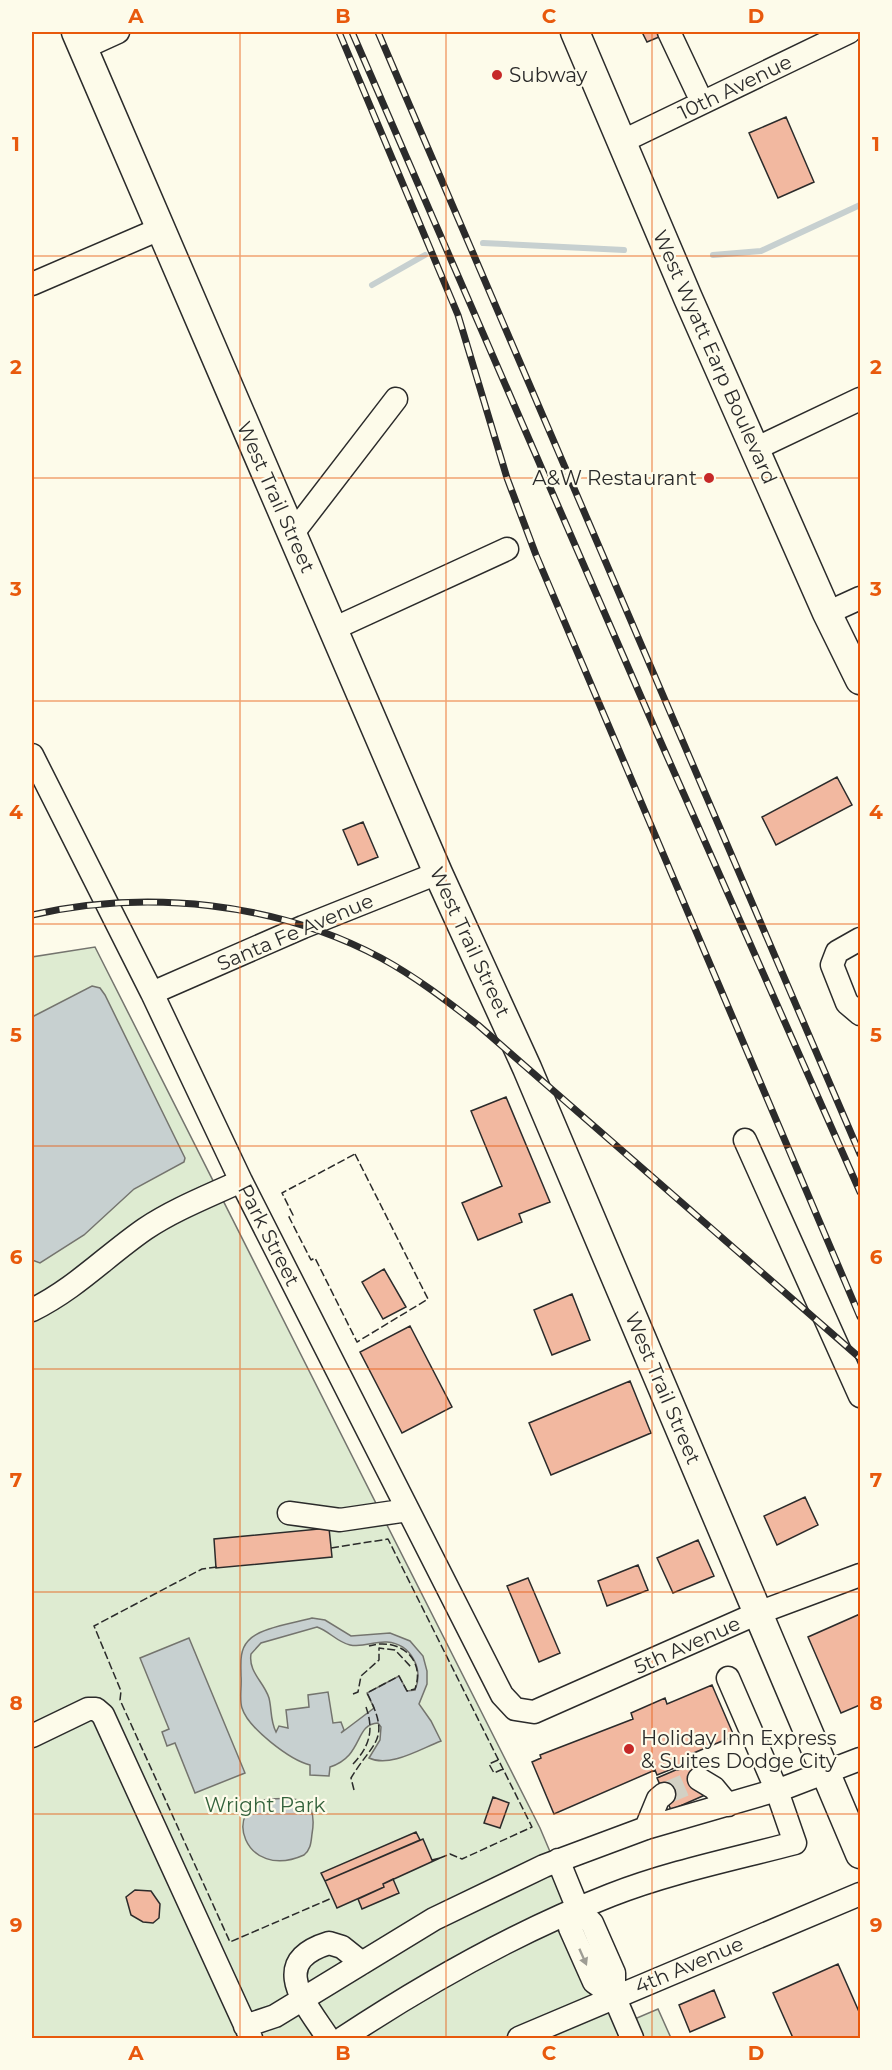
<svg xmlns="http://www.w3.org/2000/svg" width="892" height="2070" viewBox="0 0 892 2070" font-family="Montserrat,sans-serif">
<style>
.green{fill:#deebd1;stroke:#74746e;stroke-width:1.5}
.water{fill:#c7d0d0;stroke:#74746e;stroke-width:1.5;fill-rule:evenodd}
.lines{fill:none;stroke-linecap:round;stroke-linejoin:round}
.stream{stroke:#c7d0d0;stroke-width:6}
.building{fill:#f2b8a0;stroke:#2b2b2b;stroke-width:1.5}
.minor-tunnel{stroke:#d3d1c4;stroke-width:22;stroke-dasharray:22 11;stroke-linecap:butt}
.minor-casing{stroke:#2b2b2b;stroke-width:25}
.major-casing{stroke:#2b2b2b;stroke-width:31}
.minor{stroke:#fdfbea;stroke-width:22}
.major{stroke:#fdfbea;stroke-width:28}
.rail-casing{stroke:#2b2b2b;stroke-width:7}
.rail{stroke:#fdfbea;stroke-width:4.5;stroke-dasharray:14;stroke-linecap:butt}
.fence{stroke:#2b2b2b;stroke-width:1.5;stroke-dasharray:8 3;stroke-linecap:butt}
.oneway{fill:#9e9d94}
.grid{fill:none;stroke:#e8590c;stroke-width:1.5;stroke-opacity:0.55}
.poi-dot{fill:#c62828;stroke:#fdfbea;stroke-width:2}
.labels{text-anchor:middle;stroke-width:4.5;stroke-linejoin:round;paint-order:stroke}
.poi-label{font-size:20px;fill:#2b2b2b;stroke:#fdfbea;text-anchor:start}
.street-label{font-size:20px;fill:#2b2b2b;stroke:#fdfbea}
.park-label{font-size:20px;fill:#34623c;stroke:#fdfbea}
.neatline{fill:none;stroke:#e8590c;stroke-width:2}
.grid-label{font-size:20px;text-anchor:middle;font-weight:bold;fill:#e8590c}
</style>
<rect width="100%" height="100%" fill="#fdfbea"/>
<!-- green -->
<path class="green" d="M95 947 540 1828 623 2024 658 2009 671 2038H32V957Z"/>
<!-- water -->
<path class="water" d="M92 986 100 988 105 995 185 1158 184 1162 134 1189 84 1235 40 1263 32 1260V1017Z
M312 1618 325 1620 351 1636 390 1633 410 1641 423 1656 427 1671V1684L419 1704 431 1721 441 1741C420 1749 390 1768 369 1758L380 1740 381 1727 378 1723C354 1724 364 1756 330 1767L329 1776 310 1775V1765C290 1760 248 1728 242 1708 239 1699 242 1686 241 1676 241 1664 239 1651 248 1641 258 1628 295 1623 312 1618ZM317 1627C329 1631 337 1642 350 1645 363 1648 374 1641 387 1642 411 1644 424 1669 415 1690L407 1691 399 1676 367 1693 374 1708 341 1733 344 1730 341 1722 333 1723 328 1692 308 1695 309 1707 286 1710 288 1728 279 1726 276 1732C270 1720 272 1710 269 1698 264 1682 248 1672 251 1654L261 1643Z
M189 1638 245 1773 195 1793 175 1743 167 1746 162 1732 169 1729 140 1658Z
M270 1799C301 1797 318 1799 312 1834 311 1842 311 1849 304 1855 244 1882 220 1806 270 1799Z"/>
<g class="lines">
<!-- stream -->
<path class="stream" d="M483 243 624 250
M713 255 761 251 860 205
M372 285 425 255"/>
</g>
<!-- building -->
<path class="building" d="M642 32H671L647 42Z
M786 117 814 182 778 198 749 133Z
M837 777 852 805 776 845 762 817Z
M363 822 378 857 358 865 343 830Z
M506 1097 550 1202 519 1214 522 1222 478 1240 462 1203 502 1186 471 1111Z
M384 1269 406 1307 383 1319 362 1282Z
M572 1294 590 1340 552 1355 534 1310Z
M410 1326 452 1407 402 1433 360 1352Z
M630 1381 651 1433 551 1475 529 1423Z
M805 1497 818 1525 777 1545 764 1516Z
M329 1528 332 1557 216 1568 214 1539Z
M698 1540 714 1576 673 1593 657 1558Z
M638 1565 648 1590 607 1606 598 1581Z
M528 1578 560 1653 539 1662 507 1586Z
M860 1614V1705L841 1713 808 1637Z
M712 1685 734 1736 689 1755 692 1761 688 1762 689 1765 678 1770 677 1767 657 1775 655 1770 554 1814 532 1762 541 1758 540 1755 633 1719 631 1713 665 1698 667 1704Z
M692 1763 705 1795 671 1810 657 1778Z
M493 1797 509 1803 500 1828 484 1823Z
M416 1832 420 1840 325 1881 321 1873Z
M423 1839 432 1860 440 1858 383 1884 384 1887 337 1908 325 1881Z
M393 1879 399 1893 362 1909 358 1899 384 1887 383 1884Z
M135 1890 151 1891 160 1904 159 1918 153 1923 143 1922 131 1915 126 1897Z
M838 1964 860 2014V2038H793L773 1993Z
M714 1990 725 2017 690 2032 679 2005Z"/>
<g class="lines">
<!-- minor-tunnel -->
<path class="minor-tunnel" d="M664 1794 699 1779"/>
<defs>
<path id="minor" d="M669 32 702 102
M83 48 118 32
M621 142 849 32
M32 284 162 228
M755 449 860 399
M293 533 396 399
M827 613 860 598
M333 629 507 549
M32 755 152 993 241 1181 502 1695 515 1709 534 1712 758 1613 860 1575
M860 939 837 952 832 965 847 1003 860 1014
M152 993 303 927 438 873
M745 1140 860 1396
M32 1310C75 1289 106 1256 145 1229 175 1209 209 1196 241 1181
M289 1513 340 1520 408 1510
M32 1736 88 1709H96L103 1715 251 2038
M699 1779 714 1788 728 1805
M646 1828 658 1799 664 1794
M558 1860 578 1909 592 1923 614 1973V1996L632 2038
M578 1909 570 1928 594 1982 614 1996
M245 2026 275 2016 434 1919 544 1866 646 1828 787 1787 860 1759
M328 2038C306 2004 267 1962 329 1943L342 1947 362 1963
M343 2038C428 1982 516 1932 611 1895 670 1872 734 1859 795 1843L777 1791 728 1678
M519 2038 860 1894"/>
<path id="major" d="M76 32 438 873 527 1068 860 1854
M575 32 688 298 827 613 860 680"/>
</defs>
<!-- minor casing -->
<use href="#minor" class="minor-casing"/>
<!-- major casing -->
<use href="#major" class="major-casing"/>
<!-- minor -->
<use href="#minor" class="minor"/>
<!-- major -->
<use href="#major" class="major"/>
<defs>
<path id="rail" d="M339 32 458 315 507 478 536 555 860 1317
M352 32 655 729 860 1192
M378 32 860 1154
M32 915C147 889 276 902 381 958 416 977 447 1001 478 1025L860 1358"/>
</defs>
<!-- rail casing -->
<use href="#rail" class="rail-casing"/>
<!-- rail -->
<use href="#rail" class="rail"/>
<!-- fence -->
<path class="fence" d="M355 1154 428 1299 357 1342 315 1258 311 1260 289 1217 293 1215 282 1193Z
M331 1548 388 1539 532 1827 462 1859 450 1854 440 1858
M217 1567 202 1569 94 1626 121 1691 120 1700 230 1942 332 1898
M353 1694 358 1692 361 1676 379 1660V1648L395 1650 411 1667
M498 1760 489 1764 494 1773 503 1769
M353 1764C370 1746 374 1730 366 1707
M354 1790 351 1778C373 1741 392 1741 367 1693L399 1676 407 1691 415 1689C426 1658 398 1637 369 1646"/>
</g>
<!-- one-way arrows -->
<defs><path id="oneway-solid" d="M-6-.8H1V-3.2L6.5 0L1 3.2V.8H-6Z" transform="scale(1.5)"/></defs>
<use class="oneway" href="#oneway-solid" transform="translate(583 1957) rotate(66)"/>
<!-- grid -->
<path class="grid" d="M240 32V2038M446 32V2038M652 32V2038M32 256H860M32 478H860M32 701H860M32 924H860M32 1146H860M32 1369H860M32 1592H860M32 1814H860"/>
<!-- markers -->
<g class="poi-dot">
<circle cx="497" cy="75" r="6"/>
<circle cx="709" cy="478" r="6"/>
<circle cx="629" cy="1749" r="6"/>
</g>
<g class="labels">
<!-- poi labels -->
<g class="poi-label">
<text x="509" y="82">Subway</text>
<text x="697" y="485" text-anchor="end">A&amp;W Restaurant</text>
<text x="641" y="1745">Holiday Inn Express<tspan x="641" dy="23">&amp; Suites Dodge City</tspan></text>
</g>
<!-- street labels -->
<g class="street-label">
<text transform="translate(735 87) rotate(-26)" y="7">10th Avenue</text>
<text transform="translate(715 357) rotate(66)" y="7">West Wyatt Earp Boulevard</text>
<text transform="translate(276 497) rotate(66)" y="7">West Trail Street</text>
<text transform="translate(295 932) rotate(-23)" y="7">Santa Fe Avenue</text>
<text transform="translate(470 942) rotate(65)" y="7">West Trail Street</text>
<text transform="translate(269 1235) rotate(63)" y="7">Park Street</text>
<text transform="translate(663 1388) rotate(67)" y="7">West Trail Street</text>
<text transform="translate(687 1645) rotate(-24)" y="7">5th Avenue</text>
<text transform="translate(689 1965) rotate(-23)" y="7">4th Avenue</text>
</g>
<!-- park labels -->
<g class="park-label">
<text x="265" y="1812">Wright Park</text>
</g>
</g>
<!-- border -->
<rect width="892" height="2070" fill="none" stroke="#fdfbea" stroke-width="66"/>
<rect x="33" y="33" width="826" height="2004" class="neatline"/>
<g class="grid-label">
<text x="136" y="23">A</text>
<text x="343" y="23">B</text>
<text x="549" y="23">C</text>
<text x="756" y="23">D</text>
<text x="16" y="151">1</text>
<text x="876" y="151">1</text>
<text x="16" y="374">2</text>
<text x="876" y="374">2</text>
<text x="16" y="596">3</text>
<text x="876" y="596">3</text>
<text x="16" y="819">4</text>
<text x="876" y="819">4</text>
<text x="16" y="1042">5</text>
<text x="876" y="1042">5</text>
<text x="16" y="1264">6</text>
<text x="876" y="1264">6</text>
<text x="16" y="1487">7</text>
<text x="876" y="1487">7</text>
<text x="16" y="1710">8</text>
<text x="876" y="1710">8</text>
<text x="16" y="1932">9</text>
<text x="876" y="1932">9</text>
<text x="136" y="2060">A</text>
<text x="343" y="2060">B</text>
<text x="549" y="2060">C</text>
<text x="756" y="2060">D</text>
</g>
</svg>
